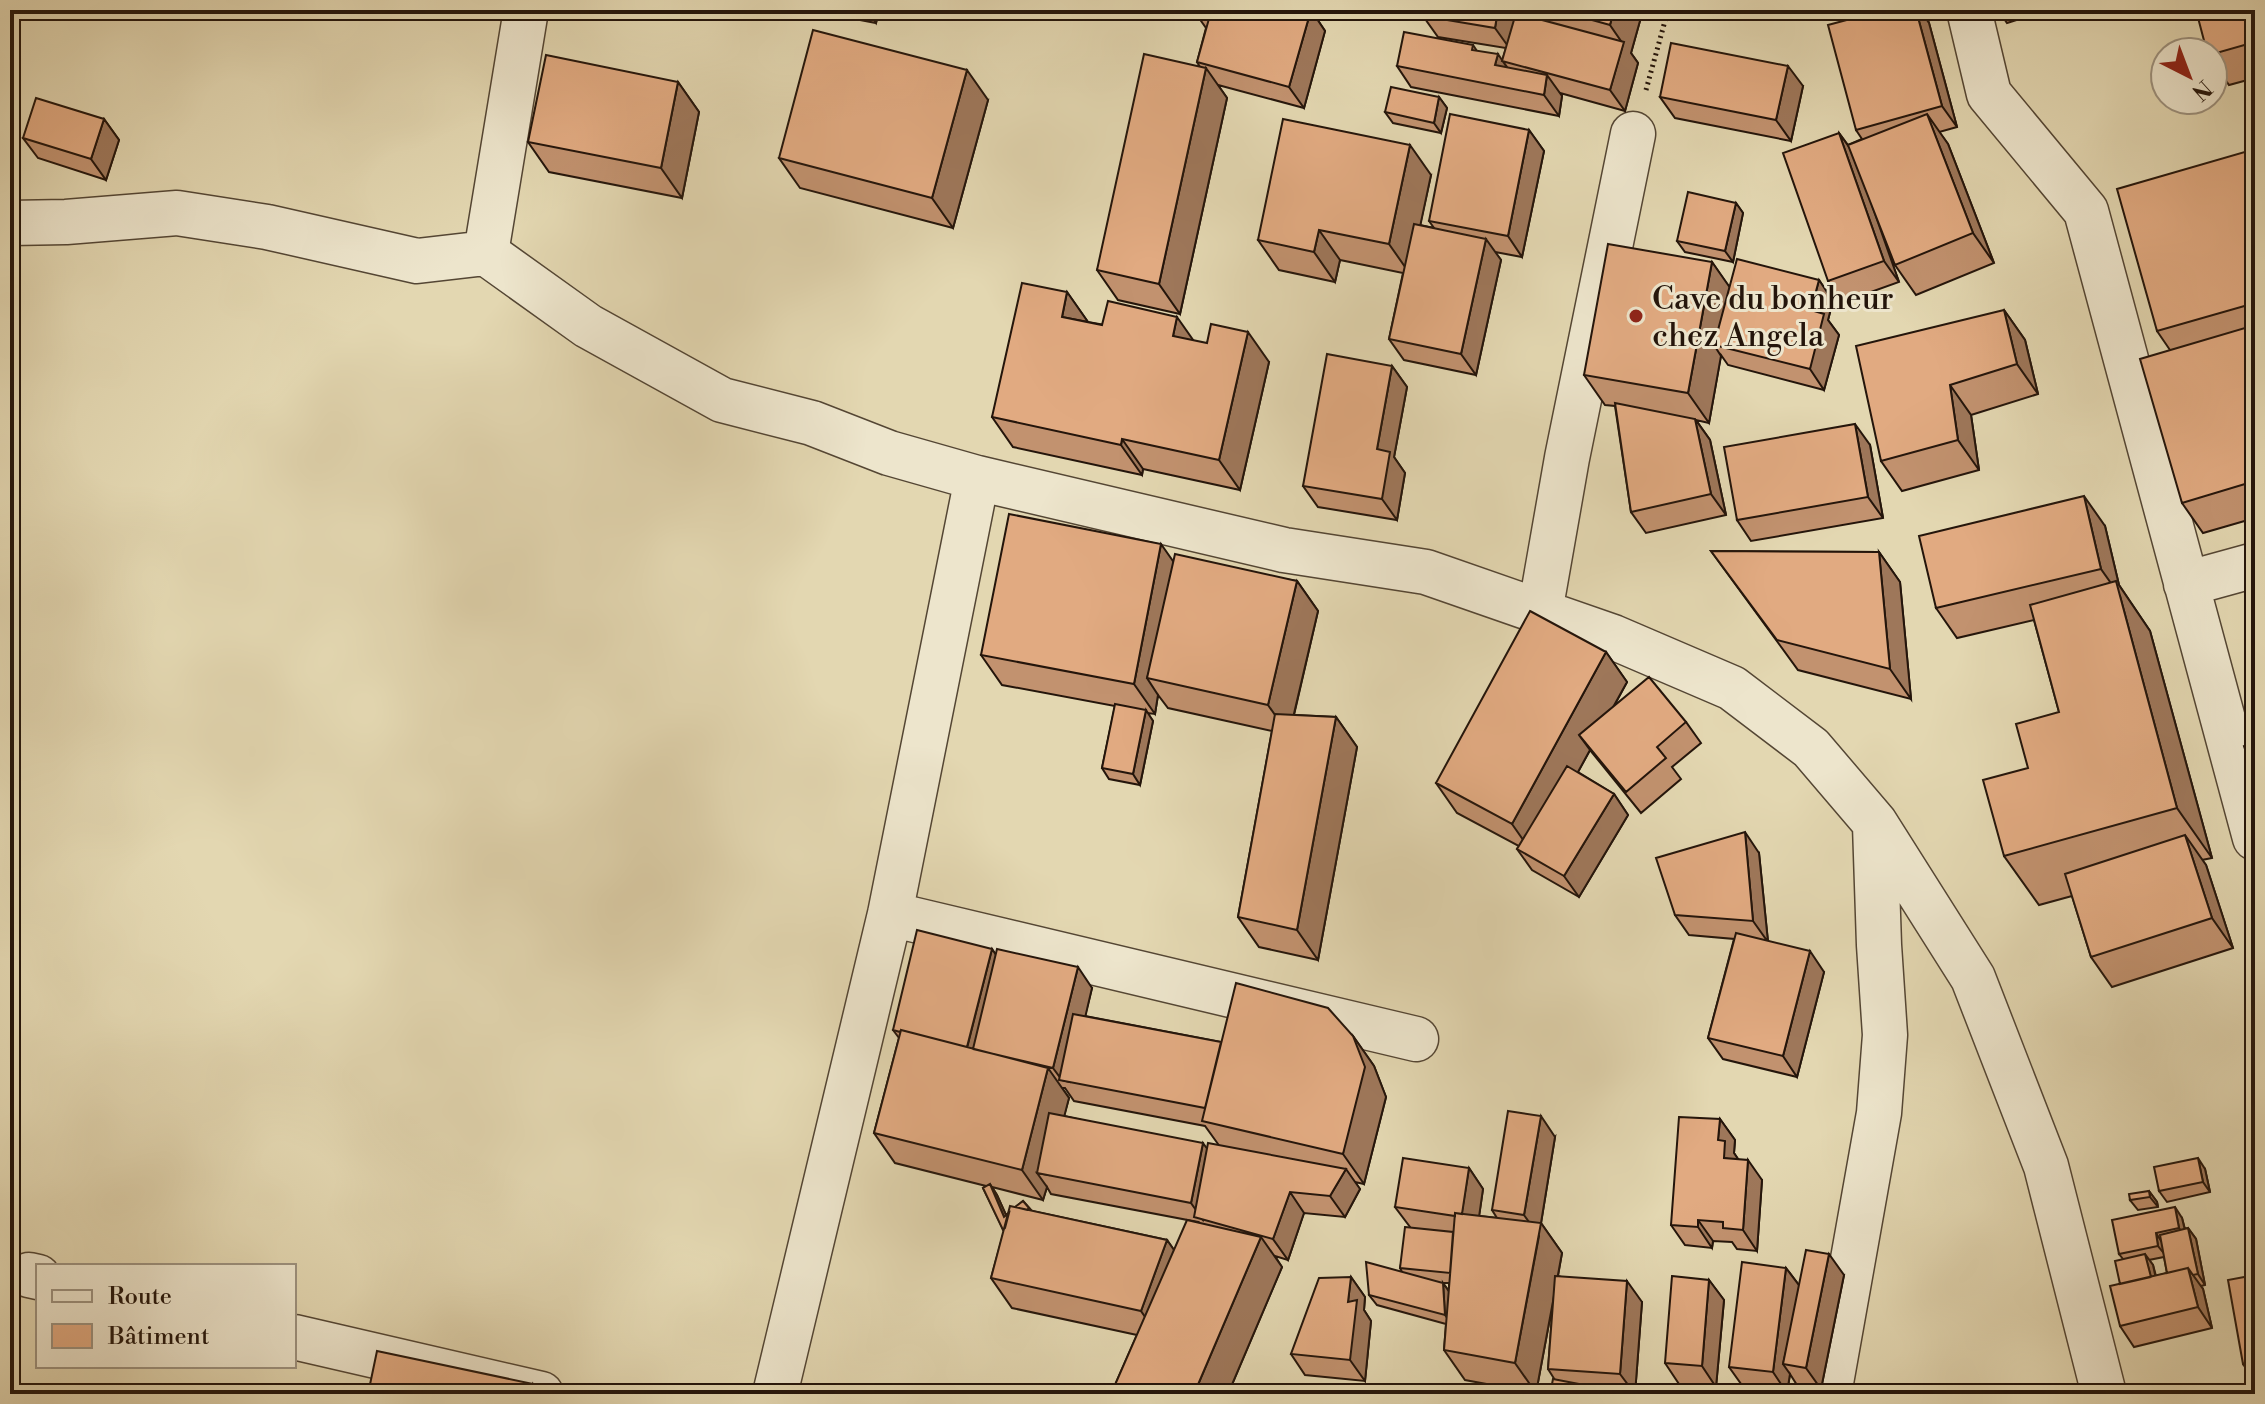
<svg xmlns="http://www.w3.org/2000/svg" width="2265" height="1404" viewBox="0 0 2265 1404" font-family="'Libre Bodoni',serif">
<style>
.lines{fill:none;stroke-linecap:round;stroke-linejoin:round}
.minor-casing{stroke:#544634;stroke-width:47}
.path{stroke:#24150b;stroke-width:5;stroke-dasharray:2 4;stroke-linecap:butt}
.minor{stroke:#ede5cc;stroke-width:44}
.wall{fill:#c2926f;stroke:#24150b;stroke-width:2;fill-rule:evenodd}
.shaded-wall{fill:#9e775a;stroke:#24150b;stroke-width:2}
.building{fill:#e1aa81;stroke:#24150b;stroke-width:2}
.poi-dot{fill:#8f2418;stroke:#ede5cc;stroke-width:3}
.labels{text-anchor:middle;stroke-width:6;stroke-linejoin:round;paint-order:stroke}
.poi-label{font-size:32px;fill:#24150b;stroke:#ede5cc;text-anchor:start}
</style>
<rect width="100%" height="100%" fill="#e3d7b1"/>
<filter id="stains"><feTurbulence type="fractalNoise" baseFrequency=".0025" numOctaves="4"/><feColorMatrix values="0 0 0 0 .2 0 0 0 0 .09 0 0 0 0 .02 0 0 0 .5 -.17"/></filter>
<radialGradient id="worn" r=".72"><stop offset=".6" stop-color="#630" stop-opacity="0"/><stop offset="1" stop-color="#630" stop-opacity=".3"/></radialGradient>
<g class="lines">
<defs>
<path id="minor" d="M1969 10 1989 94 2086 211 2255 838
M10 223 66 222 177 213 267 227 417 261 486 253 588 326 722 400 812 423 889 453 977 478 1284 550 1426 572 1613 637 1732 688 1811 748 1875 823 1973 978 2046 1166 2104 1394
M486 253 526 10
M2186 584 2255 565
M1540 612 1567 458 1633 134
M890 914 1416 1039
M29 1275 38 1277
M294 1337 541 1394
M775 1394 890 914 977 478
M1829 1394 1879 1113 1885 1035 1879 945 1875 825"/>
</defs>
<!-- minor casing -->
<use href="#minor" class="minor-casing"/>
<!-- path -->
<path class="path" d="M1646 90 1668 10"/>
<!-- minor -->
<use href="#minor" class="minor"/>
</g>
<!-- wall -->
<path class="wall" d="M808 10H879L876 23Z
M1311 10 1325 31 1304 108 1218 85 1227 98 1180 314 1118 300 1097 270 1200 67 1197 62 1206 28 1194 11Z
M1424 10H1643L1631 53 1638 63 1625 111 1560 93 1562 96 1559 116 1411 87 1397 66 1473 45 1477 51 1507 67 1502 61 1506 48 1438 37 1423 16Z
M1998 10H2048L2007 23Z
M2255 10V78L2229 85 2213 62V52Z
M1929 23 1957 127 1939 132 1948 144 1994 263 1916 295 1895 265 1876 218 1899 282 1843 302 1828 281 1839 133 1848 145 1862 139 1856 130Z
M678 82 699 112 682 198 549 172 528 142Z
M1803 86 1791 141 1675 118 1660 97Z
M1439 97 1447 108 1441 133 1393 123 1385 112Z
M988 100 953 228 800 188 779 158Z
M104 119 119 140 106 180 38 158 23 138Z
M1529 130 1544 151 1522 257 1495 252 1501 260 1476 375 1404 360 1389 339 1403 273 1340 260 1335 282 1279 270 1258 240 1431 175 1420 225 1434 228 1429 221Z
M2255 149V518L2203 533 2182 503 2170 350 2157 331Z
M1736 203 1743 213 1733 262 1685 252 1677 241Z
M1712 262 1729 287 1819 280 1833 301 1828 320 1839 335 1824 390 1728 365 1721 355 1709 423 1696 420 1710 440 1726 515 1646 533 1631 512 1615 406 1605 405 1584 375Z
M1067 292 1088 322 1194 341 1269 362 1240 490 1143 469 1142 475 1013 447 992 417Z
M2004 310 2025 340 2038 394 1971 415 1979 470 1902 491 1881 461Z
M1392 366 1407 387 1394 457 1405 473 1397 520 1318 507 1303 486Z
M1870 445 1883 518 1751 541 1737 520Z
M2105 526 2119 585 2150 631 2212 858 2202 860 2206 865 2233 948 2112 987 2091 957 2072 896 2039 905 2004 856 2028 768 2059 712 2034 620 1957 638 1936 608Z
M1711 551 1879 552 1900 582 1911 699 1798 670Z
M1173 561 1297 581 1318 611 1294 715 1336 717 1357 747 1318 960 1259 947 1238 917 1272 731 1168 708 1158 695 1155 714 1147 713 1153 721 1140 785 1109 779 1102 768 1115 706 1002 685 981 655Z
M1606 652 1627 682 1614 706 1686 722 1701 743 1672 767 1681 779 1641 813 1590 750 1578 772 1614 794 1628 815 1579 897 1532 870 1517 849 1519 846 1457 813 1436 783Z
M1759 853 1768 941 1824 972 1797 1077 1723 1059 1708 1038 1734 939 1689 935 1675 915Z
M992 949 996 955 1092 988 1085 1016 1221 1042 1353 1036 1374 1066 1386 1097 1364 1184 1355 1182 1360 1189 1345 1217 1304 1213 1288 1260 1275 1256 1282 1267 1228 1394H1111L1137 1335 1012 1308 991 1278 1004 1231 983 1188 986 1186 895 1163 874 1133 899 1038 893 1030ZM1062 1088H1065L1074 1101 1205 1126 1218 1144 1207 1149 1064 1116 1069 1098ZM992 1187 1043 1200 1047 1187 1051 1194 1198 1222 1174 1250 1167 1240 1032 1211 1023 1201 1006 1215 997 1195Z
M1720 1119 1735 1140 1734 1153 1738 1159 1762 1180 1757 1251 1737 1249 1732 1242 1713 1241 1712 1248 1685 1245 1671 1225Z
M1555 1137 1541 1223 1562 1253 1558 1276 1642 1302 1635 1394H1550L1555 1380 1548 1369 1553 1302 1536 1393 1465 1380 1444 1350 1446 1324 1377 1305 1369 1295 1402 1272 1400 1268 1410 1227 1395 1207 1469 1168 1483 1189 1479 1216 1497 1218 1492 1210ZM1443 1283H1449V1291Z
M2205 1169 2210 1192 2167 1202 2159 1191Z
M2149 1191 2157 1202 2158 1207 2138 1210 2130 1200Z
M2182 1218 2185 1229 2188 1228 2196 1239 2205 1285 2201 1286 2203 1289 2212 1328 2134 1347 2120 1326V1284L2123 1259 2119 1254ZM2164 1257 2167 1273 2156 1276 2153 1265 2149 1260Z
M1786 1268 1799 1285 1844 1275 1821 1389 1797 1385 1790 1374 1787 1393 1744 1388 1729 1367Z
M2255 1275V1382L2243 1364Z
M1351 1277 1365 1297 1364 1310 1371 1321 1365 1381 1305 1375 1291 1354Z
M1709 1280 1724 1300 1716 1387 1679 1384 1665 1363Z"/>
<!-- shaded-wall -->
<path class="shaded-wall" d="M867 10H879L876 23Z
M1311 10 1325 31 1304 108 1289 87Z
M1498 10H1511L1515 16 1510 49 1495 28Z
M1614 10H1643L1631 53 1638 63 1625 111 1610 90 1623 44 1610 25Z
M1916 10H1920L1929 23 1957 127 1942 106Z
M1498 54 1512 75 1495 65Z
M1788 66 1803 86 1791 141 1776 120Z
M1206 68 1227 98 1180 314 1159 284Z
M967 70 988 100 953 228 932 198Z
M1547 75 1562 96 1559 116 1544 95Z
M678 82 699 112 682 198 661 168Z
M1439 97 1447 108 1441 133 1434 123Z
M1927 114 1948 144 1994 263 1973 233Z
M104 119 119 140 106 180 91 159Z
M1529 130 1544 151 1522 257 1508 236Z
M1839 133 1854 154 1899 282 1884 261Z
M1410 145 1431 175 1410 274 1389 244Z
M1736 203 1743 213 1733 262 1725 251Z
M1319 230 1340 260 1335 282 1314 252Z
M1486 239 1501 260 1476 375 1461 354Z
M1712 262 1733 292 1714 345 1721 356 1709 423 1688 393Z
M1819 280 1833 301 1828 320 1839 335 1824 390 1810 369 1811 310Z
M1067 292 1088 322 1062 317Z
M2004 310 2025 340 2038 394 2017 364Z
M1177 317 1198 347 1173 336Z
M1248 332 1269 362 1240 490 1219 460Z
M1392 366 1407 387 1394 457 1405 473 1397 520 1382 499 1377 449Z
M1950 385 1971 415 1979 470 1958 440Z
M1695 419 1710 440 1726 515 1711 494Z
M1855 424 1870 445 1883 518 1868 497Z
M1122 439 1143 469 1142 475 1121 445Z
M2084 496 2105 526 2119 585 2150 631 2212 858 2177 808 2120 596 2101 569Z
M1161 544 1182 574 1147 678 1158 695 1155 714 1134 684Z
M1879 552 1900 582 1911 699 1890 669Z
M1297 581 1318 611 1289 735 1268 705Z
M1606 652 1627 682 1590 749 1579 735 1590 750 1533 854 1512 824Z
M1146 710 1153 721 1140 785 1133 774Z
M1336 717 1357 747 1318 960 1297 930Z
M1614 794 1628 815 1579 897 1564 876Z
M1745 832 1759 853 1768 942 1753 921Z
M2185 835 2206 865 2233 948 2212 918Z
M992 949 1006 970 986 1052 967 1048Z
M1810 951 1824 972 1797 1077 1783 1056Z
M1078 967 1092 988 1070 1082 1062 1080 1053 1068Z
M1353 1036 1374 1066 1386 1097 1364 1184 1343 1154Z
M1048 1068 1069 1098 1049 1175 1037 1173 1047 1187 1043 1200 1022 1170Z
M1541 1116 1555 1137 1541 1223 1562 1253 1536 1393 1515 1363 1539 1236 1524 1215Z
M1720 1119 1735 1140 1734 1153 1740 1162 1724 1158 1718 1140Z
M1203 1143 1218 1164 1203 1220 1191 1203Z
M2198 1158 2205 1169 2210 1192 2203 1182Z
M1748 1160 1762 1180 1757 1251 1743 1230Z
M1469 1168 1483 1189 1476 1238 1461 1217Z
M1346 1169 1360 1189 1345 1217 1330 1196Z
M990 1184 997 1195 1010 1224 1004 1217Z
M2149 1191 2157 1202 2158 1207 2150 1197Z
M1290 1192 1304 1213 1288 1260 1273 1239Z
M2175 1207 2182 1218 2187 1239 2179 1228Z
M1698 1220 1713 1241 1712 1248 1698 1227Z
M2188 1228 2196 1239 2205 1285 2198 1274Z
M2156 1233 2163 1244 2166 1256 2158 1246Z
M1261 1237 1282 1267 1228 1394H1194Z
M1167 1240 1188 1270 1162 1341 1141 1311Z
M1829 1254 1844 1275 1821 1389 1806 1368Z
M2145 1254 2153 1265 2159 1293 2152 1282Z
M1786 1268 1801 1288 1783 1364 1790 1374 1787 1393 1773 1372Z
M2188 1268 2203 1289 2212 1328 2198 1307Z
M1351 1277 1365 1297 1364 1310 1371 1321 1365 1381 1350 1360 1348 1302Z
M1709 1280 1724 1300 1716 1387 1702 1366Z
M1627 1281 1642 1302 1635 1394 1620 1374Z
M1443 1283 1450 1293 1452 1325 1445 1315Z
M533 1384 540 1394H531Z"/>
<!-- building -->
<path class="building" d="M1194 10H1311L1289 87 1197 62 1210 15Z
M1424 10H1498L1495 28 1423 16Z
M1556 10H1614L1610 25Z
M1884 10H1916L1942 106 1856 130 1828 25Z
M2196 10H2255V42L2213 54V52H2207Z
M1516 13 1624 42 1610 90 1502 61Z
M813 30 967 70 932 198 779 158Z
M1404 32 1473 45 1472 50 1498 54 1495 65 1547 75 1544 95 1397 66Z
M1671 43 1788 66 1776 120 1660 97Z
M1144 54 1206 68 1159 284 1097 270Z
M546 55 678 82 661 168 528 142Z
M1391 87 1439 97 1434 123 1385 112Z
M36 98 104 119 91 159 23 138Z
M1450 114 1529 130 1508 236 1429 221Z
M1927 114 1973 233 1895 265 1848 145Z
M1283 119 1410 145 1389 244 1319 230 1314 252 1258 240Z
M1839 133 1884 261 1828 281 1783 153Z
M2255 149V303L2157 331 2117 189Z
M1688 192 1736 203 1725 251 1677 241Z
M1414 224 1486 239 1461 354 1389 339Z
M1608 244 1712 262 1688 393 1584 375Z
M1737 259 1819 280 1811 310 1824 314 1810 369 1714 345Z
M1022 283 1067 292 1062 317 1102 325 1108 301 1177 317 1173 336 1207 343 1211 324 1248 332 1219 460 1122 439 1121 445 992 417Z
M2004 310 2017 364 1950 385 1958 440 1881 461 1856 346Z
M2255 325V481L2182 503 2140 359Z
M1327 354 1392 366 1377 449 1390 452 1382 499 1303 486Z
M1615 403 1695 419 1711 494 1631 512Z
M1855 424 1868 497 1737 520 1724 447Z
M2084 496 2101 569 1936 608 1919 536Z
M1009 514 1161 544 1134 684 981 655Z
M1711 551 1879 552 1890 669 1777 640Z
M1175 554 1297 581 1268 705 1147 678Z
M2116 581 2177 808 2004 856 1983 780 2028 768 2016 724 2059 712 2030 605Z
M2255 592V627L2248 594Z
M1530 611 1606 652 1512 824 1436 783Z
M1649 677 1686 722 1657 747 1666 758 1626 792 1579 735Z
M1115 704 1146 710 1133 774 1102 768Z
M1275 714 1336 717 1297 930 1238 917Z
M2255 742V772L2253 773 2244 746Z
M1567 766 1614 794 1564 876 1517 849Z
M1745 832 1753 921 1675 915 1656 858Z
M2185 835 2212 918 2091 957 2065 874Z
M917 930 992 949 967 1047 901 1030 900 1032 893 1030Z
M1736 933 1810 951 1783 1056 1708 1038Z
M997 949 1078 967 1053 1068 973 1049Z
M1236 983 1328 1008 1353 1036 1365 1067 1343 1154 1202 1121Z
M1073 1014 1221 1042 1205 1108 1059 1080Z
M901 1030 1048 1068 1022 1170 874 1133Z
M1508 1111 1541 1116 1524 1215 1492 1210Z
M1049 1113 1203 1143 1191 1203 1037 1173Z
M1679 1117 1720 1119 1718 1140 1725 1141 1724 1158 1748 1160 1743 1230 1723 1228V1222L1698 1220V1227L1671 1225Z
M1208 1143 1346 1169 1330 1196 1290 1192 1273 1239 1194 1217Z
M1403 1158 1469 1168 1462 1214 1455 1213V1216L1395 1207Z
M2198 1158 2203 1182 2159 1191 2154 1167Z
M990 1184 1004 1217 1009 1213 1005 1228 1003 1230 983 1188Z
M2149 1191 2150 1197 2130 1200 2129 1194Z
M1023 1201 1029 1208 1027 1210 1015 1207Z
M1010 1206 1167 1240 1141 1311 991 1278Z
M2175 1207 2179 1228 2156 1233 2158 1246 2119 1254 2112 1220Z
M1455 1213 1541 1223 1515 1363 1444 1350Z
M1187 1220 1261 1237 1194 1394H1111Z
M1405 1227 1453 1232 1450 1273 1400 1268Z
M2188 1228 2198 1274 2193 1275 2188 1268 2167 1273 2160 1235Z
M1806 1250 1829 1254 1806 1368 1783 1364Z
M2145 1254 2151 1277 2120 1284 2115 1261Z
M1366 1262 1443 1283 1445 1315 1369 1295Z
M1742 1262 1786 1268 1773 1372 1729 1367Z
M2188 1268 2198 1307 2120 1326 2110 1286Z
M2255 1275V1362L2243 1364 2228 1280Z
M1555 1276 1627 1281 1620 1374 1548 1369Z
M1672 1276 1709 1280 1702 1366 1665 1363Z
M1351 1277 1348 1302 1357 1300 1350 1360 1291 1354 1319 1278Z
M377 1351 533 1384 531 1394H368Z
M1553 1379 1631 1394H1550Z"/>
<!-- markers -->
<circle class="poi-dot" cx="1636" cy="316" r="8"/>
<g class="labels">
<!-- poi labels -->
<g class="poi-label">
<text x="1652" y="309">Cave du bonheur<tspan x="1652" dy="37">chez Angela</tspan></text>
</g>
</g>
<!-- margin -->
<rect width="2265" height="1404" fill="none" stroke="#e3d7b1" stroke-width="40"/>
<rect x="12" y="12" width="2241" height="1380" fill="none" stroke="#24150b" stroke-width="4"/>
<rect x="20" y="20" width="2225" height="1364" fill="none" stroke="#24150b" stroke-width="2"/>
<!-- legend -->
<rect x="36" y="1264" width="260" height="104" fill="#ede5cc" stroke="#9d927f" stroke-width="2"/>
<rect x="52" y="1290" width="40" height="12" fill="#ede5cc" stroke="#9d927f" stroke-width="2"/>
<text x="108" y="1304" font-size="24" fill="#24150b">Route</text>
<rect x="52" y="1324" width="40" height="24" fill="#e1aa81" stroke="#9d927f" stroke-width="2"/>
<text x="108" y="1344" font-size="24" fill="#24150b">Bâtiment</text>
<!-- north arrow -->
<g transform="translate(2189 76) rotate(138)"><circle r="38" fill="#ede5cc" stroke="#9d927f" stroke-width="2"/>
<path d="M0-6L14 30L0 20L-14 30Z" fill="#8f2418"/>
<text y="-12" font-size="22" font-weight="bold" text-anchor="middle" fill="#24150b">N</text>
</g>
<rect width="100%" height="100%" filter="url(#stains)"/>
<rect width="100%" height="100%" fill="url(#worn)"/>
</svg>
